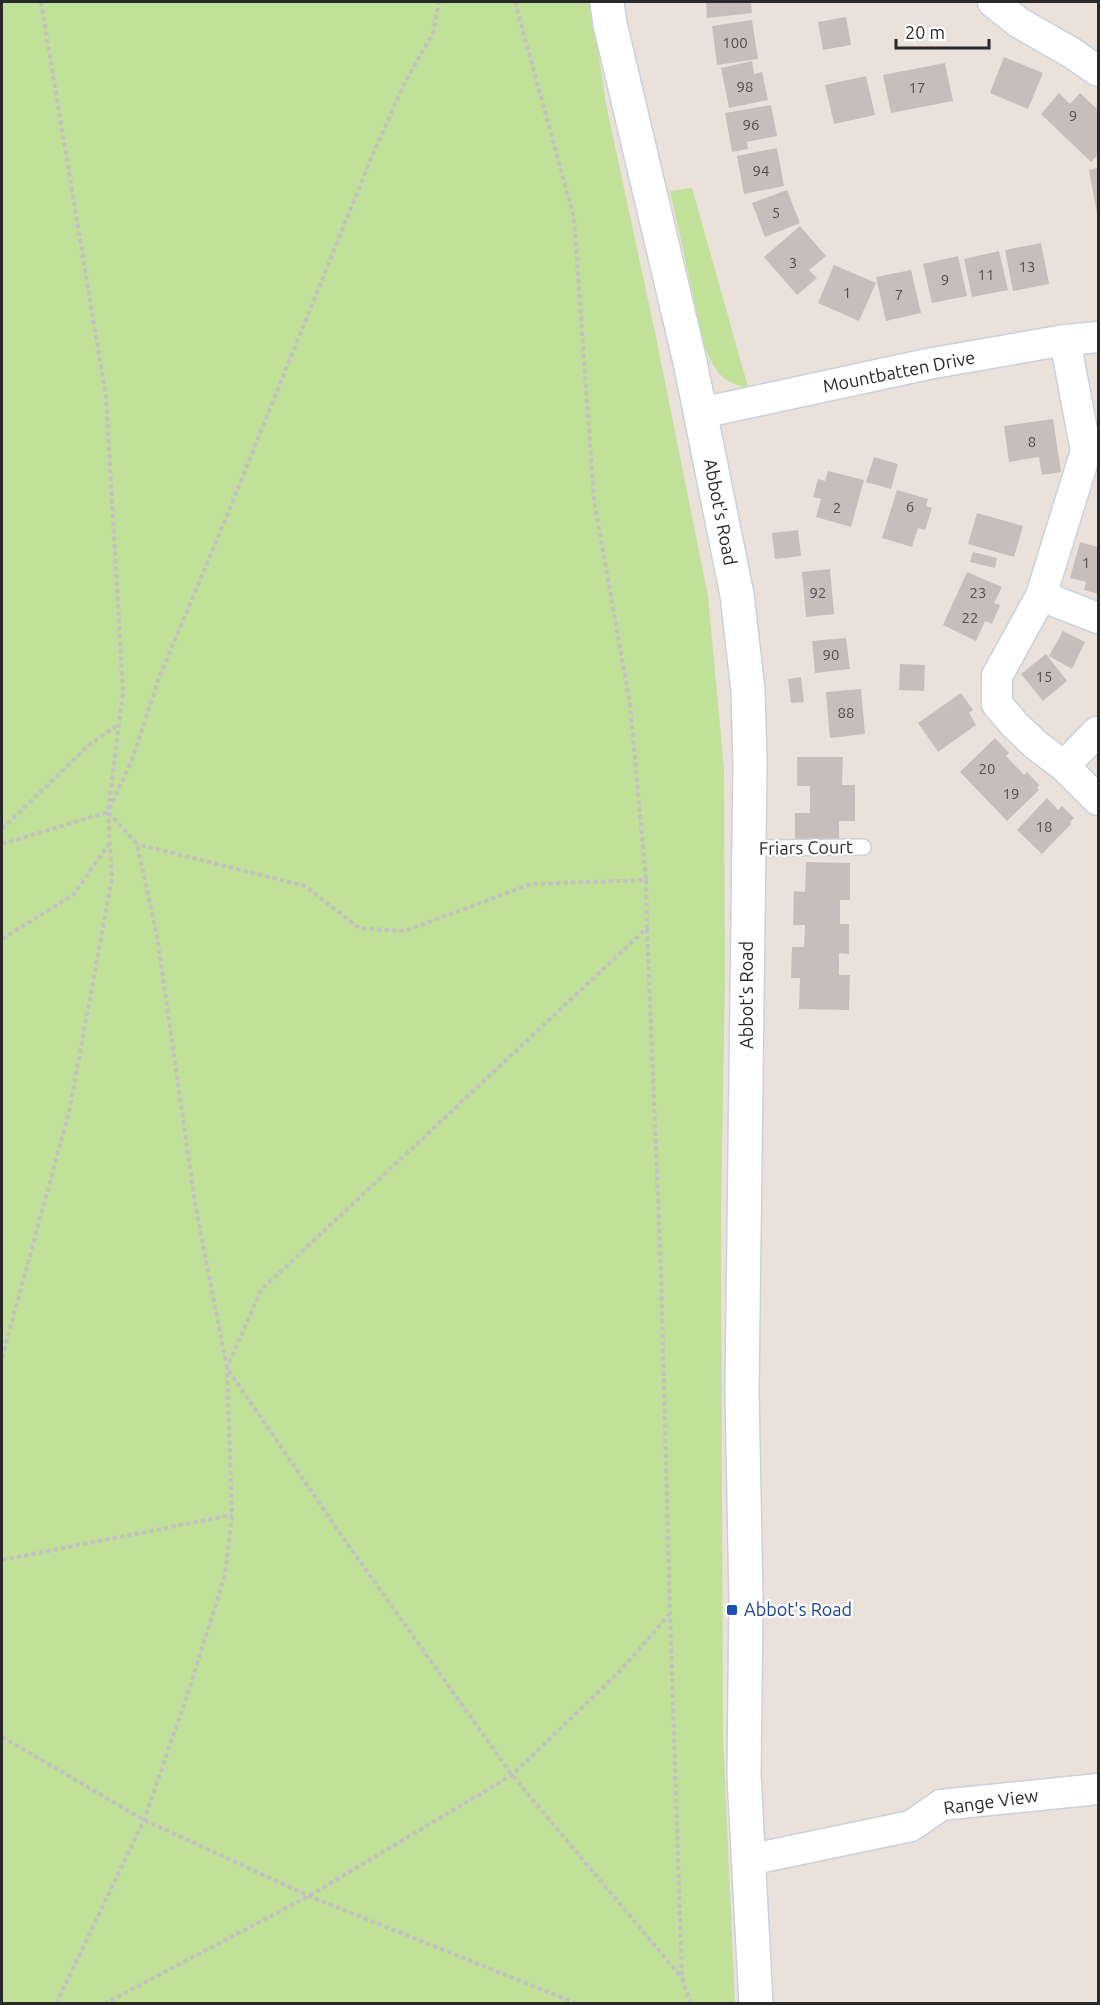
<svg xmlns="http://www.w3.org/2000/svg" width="1100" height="2005" viewBox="0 0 1100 2005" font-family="Ubuntu,sans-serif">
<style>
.green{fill:#c1e198}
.building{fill:#c7bebb}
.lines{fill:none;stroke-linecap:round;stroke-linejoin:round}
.lane-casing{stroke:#cad1db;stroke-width:18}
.street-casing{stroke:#cad1db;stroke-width:33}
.secondary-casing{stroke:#cad1db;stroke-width:36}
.path{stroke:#c3c3c3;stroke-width:4;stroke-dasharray:4.5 3;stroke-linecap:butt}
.lane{stroke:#fff;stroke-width:15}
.street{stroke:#fff;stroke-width:30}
.secondary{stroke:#fff;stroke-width:33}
.transit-dot{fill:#1a4fb4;stroke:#fff;stroke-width:2}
.labels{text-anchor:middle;stroke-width:4.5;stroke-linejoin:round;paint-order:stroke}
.number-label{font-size:15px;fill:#504e4e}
.street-label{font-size:18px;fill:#292929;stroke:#fff}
.transit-label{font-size:18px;fill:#164399;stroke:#fff;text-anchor:start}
</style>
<rect width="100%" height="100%" fill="#ebe1db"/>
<!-- green -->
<path class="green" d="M2 2H591L606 104 656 337 708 596 724 768 725 976 721 1212 723 1734 735 2003 2 2004Z
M692 188 748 387C722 385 713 368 704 345L670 191Z"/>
<!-- building -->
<path class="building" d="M706 2H751L752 13 707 18Z
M846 17 851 45 823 50 818 22Z
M752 20 758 59 717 65 712 26Z
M1004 57 1043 73 1028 109 990 93Z
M752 61 754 74 762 72 768 100 729 108 721 68Z
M945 63 953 101 891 113 883 75Z
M866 76 875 115 834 124 825 85Z
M1059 93 1070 104 1080 93 1098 110V154L1091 162 1041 114Z
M771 105 777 136 747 142 748 149 732 152 725 113Z
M777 148 784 186 744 194 737 156Z
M1098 168V214H1097L1089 170Z
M787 190 800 223 765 237 752 203Z
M800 226 826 256 809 270 817 278 797 295 764 257Z
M1041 243 1049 284 1013 291 1005 250Z
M999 251 1008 290 972 297 964 259Z
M958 256 967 296 932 303 923 264Z
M834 265 876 283 859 321 818 303Z
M911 270 921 313 886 321 876 277Z
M1053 419 1061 472 1042 475 1039 457 1009 462 1004 426Z
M874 457 898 464 891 489 866 482Z
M828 471 864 480 851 527 816 517 821 499 813 497 818 479 825 481Z
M897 490 928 499 926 506 932 508 925 530 918 528 912 547 882 538Z
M977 513 1023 526 1014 557 968 544Z
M798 530 801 556 775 559 772 533Z
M1080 542 1098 547V594L1084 590 1086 582 1070 578Z
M973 552 997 558 995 568 970 562Z
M830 569 834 614 806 617 802 572Z
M967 572 1002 587 994 603 1000 605 992 624 985 621 976 641 943 625Z
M1063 631 1085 642 1072 669 1049 656Z
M846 638 850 669 815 673 812 641Z
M1046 654 1067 681 1043 701 1021 674Z
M900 664 925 665 924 691 899 690Z
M801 677 804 702 791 703 788 679Z
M861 689 865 734 830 738 826 692Z
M961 693 973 710 969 713 976 725 938 752 918 723Z
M995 738 1009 753 1006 756 1024 775 1027 772 1039 785 1037 788 1039 790 1007 821 960 772Z
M797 757H843L842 785H855V821H839V844L795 843V813H810V786H797Z
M1047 798 1058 810 1062 806 1074 818 1070 822 1071 824 1042 854 1017 830Z
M806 862 850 863V900H840V924H849V954L839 953V975H850L849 1010 799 1009 800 978H791L792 947H804L805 925H793L794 891 805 892Z"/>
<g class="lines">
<defs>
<path id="lane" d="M748 848 863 847"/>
<path id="street" d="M993 2 1018 22 1072 53 1098 71
M1065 340 1086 451 1041 596 1098 618
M701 413 928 364 1065 340 1098 337
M1041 596 997 676V704L1015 725 1036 745 1064 766 1098 800
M1064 766 1097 732
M748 1860 911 1826 941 1805 1098 1789"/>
<path id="secondary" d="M607 2 610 24 690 362 737 595 748 690 750 762 742 1391 746 1601 744 1775 756 2004"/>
</defs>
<!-- lane casing -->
<use href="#lane" class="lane-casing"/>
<!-- street casing -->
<use href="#street" class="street-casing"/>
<!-- secondary casing -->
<use href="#secondary" class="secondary-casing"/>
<!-- path -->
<path class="path" d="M41 2 106 397 123 692 108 812 137 844 157 936 195 1203 227 1368 346 1542 512 1775 682 1978
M515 2 574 218 594 500 630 704 646 880
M2 829 89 745 119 724
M2 844 108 812
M647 929 661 1271 670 1614 682 1978 691 2004
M2 939 73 895 109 844
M2 1358 69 1112 112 878 108 812 132 760 159 678 219 535 370 161 404 84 433 33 439 2
M2 1560 232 1515
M2 1737 144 1820 309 1896 578 2004
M56 2004 144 1820 186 1699 225 1575 232 1515 227 1368 261 1290 647 928 646 880 531 884 405 931 359 928 305 886 137 844
M104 2004 309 1896 512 1775 619 1672 669 1615"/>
<!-- lane -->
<use href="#lane" class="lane"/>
<!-- street -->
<use href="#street" class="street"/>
<!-- secondary -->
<use href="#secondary" class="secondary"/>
</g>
<!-- markers -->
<rect class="transit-dot" x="726" y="1604" width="12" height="12" rx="3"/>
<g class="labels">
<!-- number labels -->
<g class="number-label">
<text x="735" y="48">100</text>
<text x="745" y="92">98</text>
<text x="917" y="93">17</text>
<text x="1073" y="121">9</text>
<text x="751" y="130">96</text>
<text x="761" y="176">94</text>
<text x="776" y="218">5</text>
<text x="793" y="268">3</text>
<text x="1027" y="272">13</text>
<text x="986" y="280">11</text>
<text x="945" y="285">9</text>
<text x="847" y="298">1</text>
<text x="899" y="300">7</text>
<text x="1032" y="447">8</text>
<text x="910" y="512">6</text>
<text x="837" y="513">2</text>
<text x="1086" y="568">1</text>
<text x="818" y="598">92</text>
<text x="978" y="598">23</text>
<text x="970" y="623">22</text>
<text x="831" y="660">90</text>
<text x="1044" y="682">15</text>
<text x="846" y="718">88</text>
<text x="987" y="774">20</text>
<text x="1011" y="799">19</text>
<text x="1044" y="832">18</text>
</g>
<!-- street labels -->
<g class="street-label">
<text transform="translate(899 372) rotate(-11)" y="6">Mountbatten Drive</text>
<text transform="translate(720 512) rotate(79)" y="6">Abbot's Road</text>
<text transform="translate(806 848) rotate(-1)" y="6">Friars Court</text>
<text transform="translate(747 995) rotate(-90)" y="6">Abbot's Road</text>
<text transform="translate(991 1802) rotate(-8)" y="6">Range View</text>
</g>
<!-- transit labels -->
<g class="transit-label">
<text x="744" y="1616">Abbot's Road</text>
</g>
</g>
<!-- border -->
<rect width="1100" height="2005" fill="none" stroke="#292929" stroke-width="6"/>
<!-- scale -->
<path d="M896 39v9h93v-9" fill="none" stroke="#292929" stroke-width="3"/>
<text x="905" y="39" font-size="18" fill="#292929" stroke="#ffffff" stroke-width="4.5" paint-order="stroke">20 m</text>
</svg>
